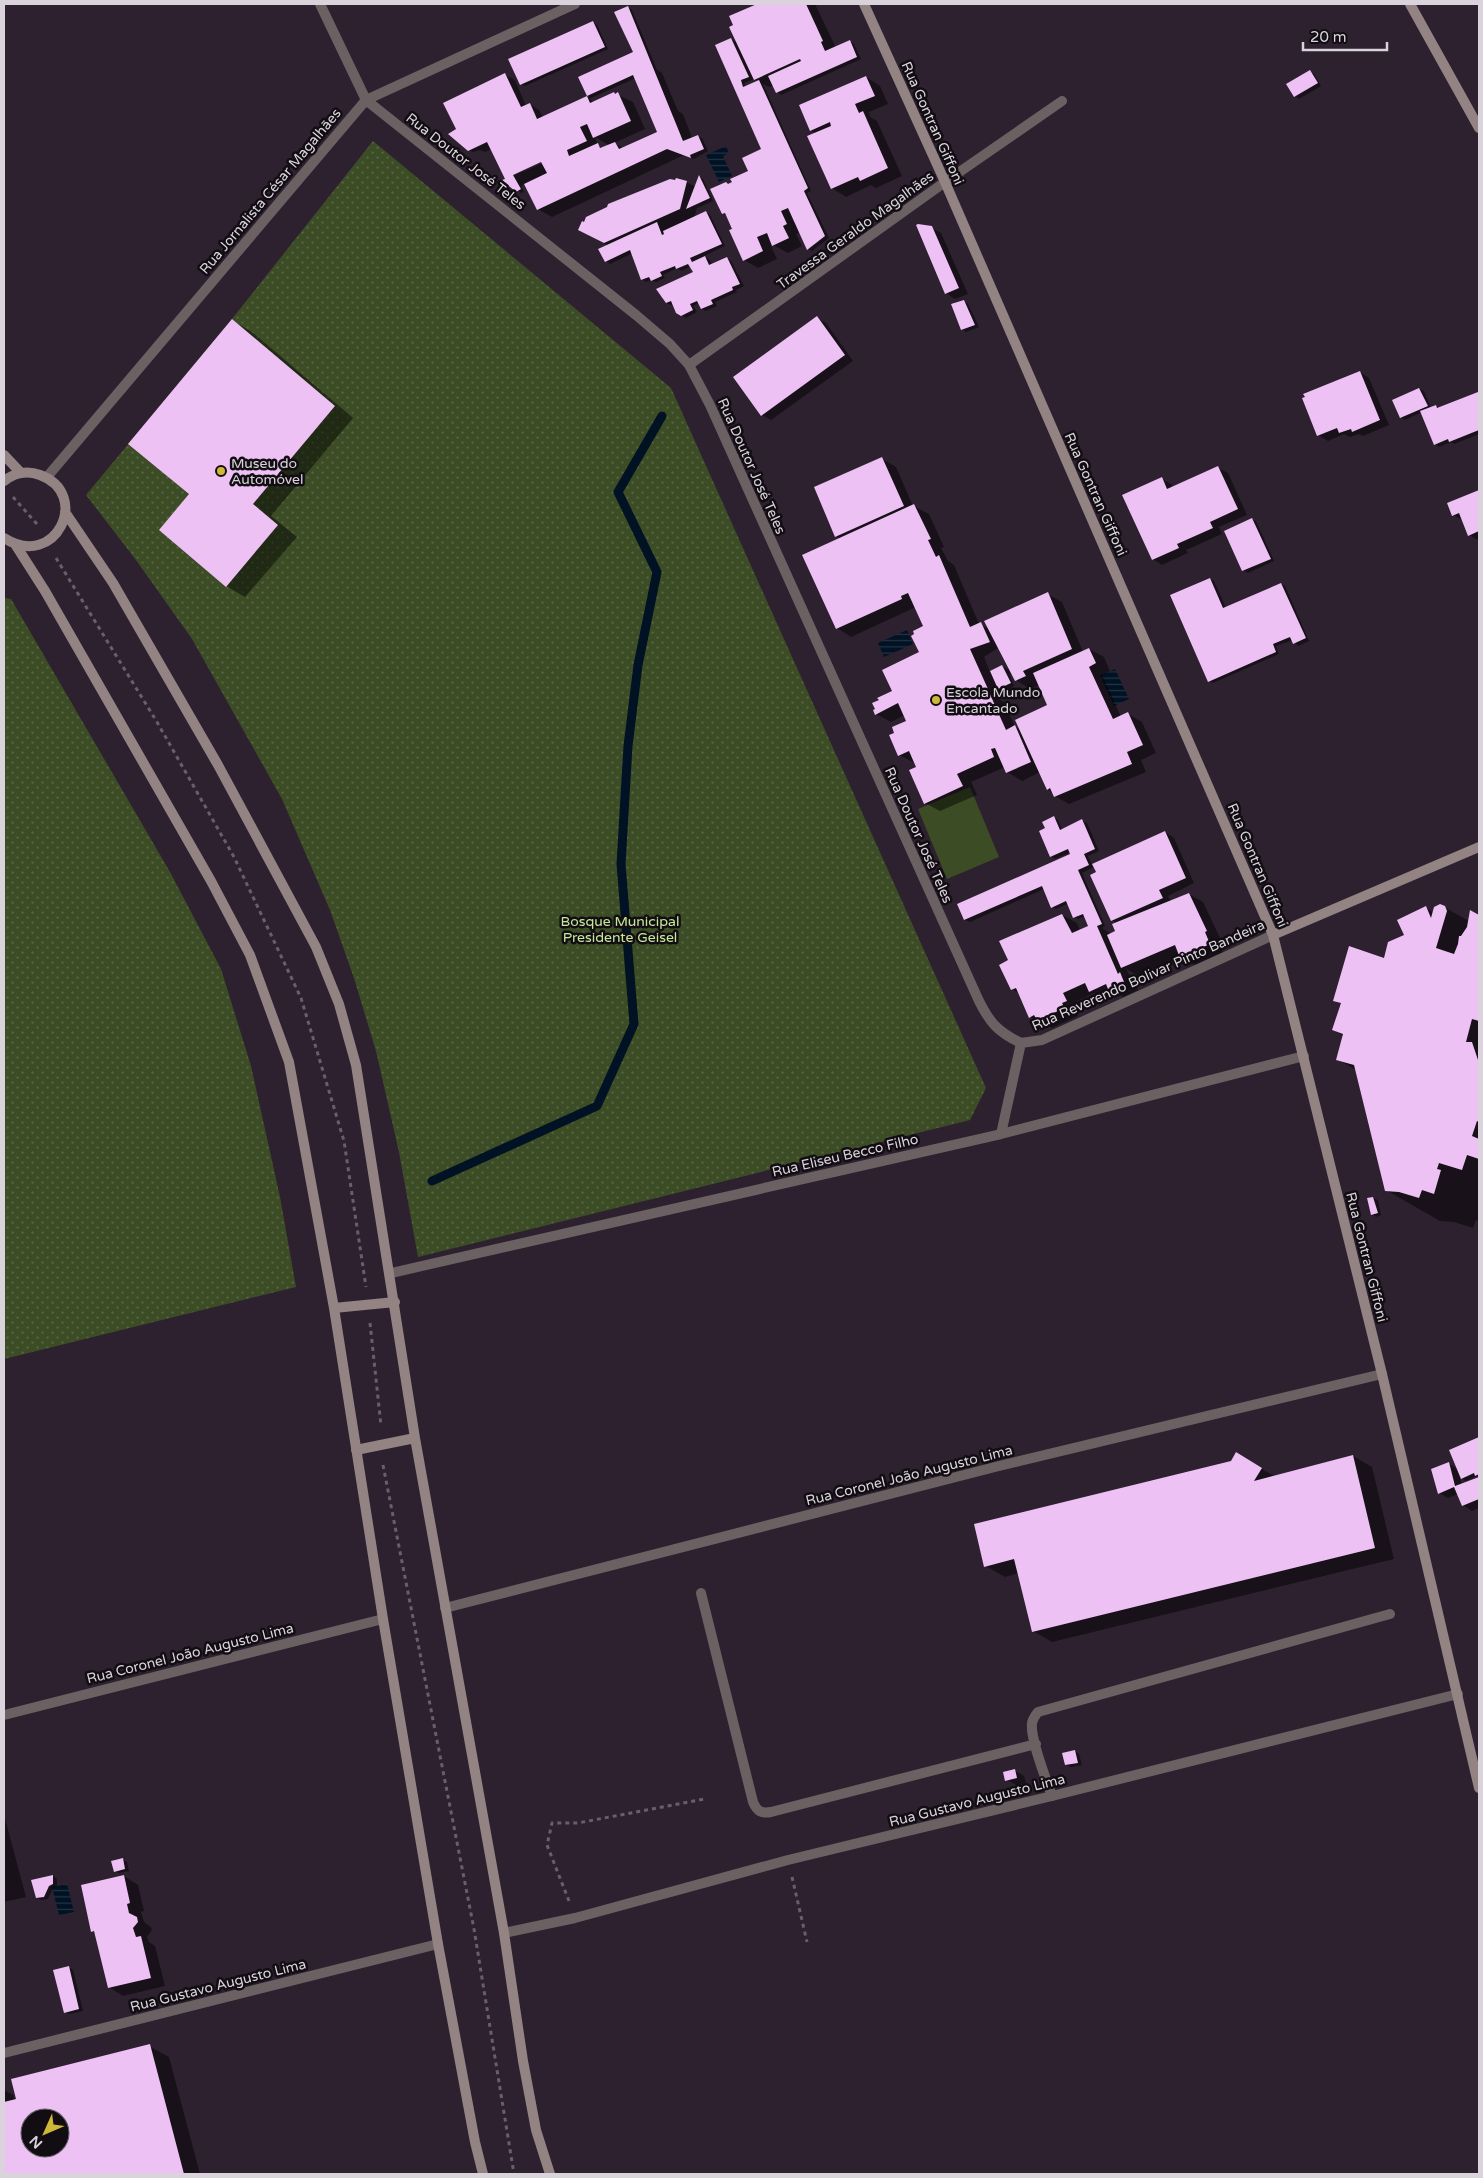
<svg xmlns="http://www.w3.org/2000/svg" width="1483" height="2178" viewBox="0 0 1483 2178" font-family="'Varela Round',sans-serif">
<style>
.green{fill:#3c4d26}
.park{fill:url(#park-dots)}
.water{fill:url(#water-rules)}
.shadow{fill:#0007;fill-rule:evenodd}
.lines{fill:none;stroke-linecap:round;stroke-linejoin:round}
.stream{stroke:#001224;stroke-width:9}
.building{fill:#edc1f4;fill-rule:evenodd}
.path{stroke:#695f6b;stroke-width:3;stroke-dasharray:4 4;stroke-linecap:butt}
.lane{stroke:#6c6162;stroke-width:10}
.street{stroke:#6c6162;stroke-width:10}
.secondary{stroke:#938383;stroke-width:10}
.poi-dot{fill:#cfb837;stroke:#120d13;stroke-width:2}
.labels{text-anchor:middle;stroke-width:5;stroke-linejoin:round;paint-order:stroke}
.street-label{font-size:14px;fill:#dad3db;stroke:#120d13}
.poi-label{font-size:14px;fill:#dad3db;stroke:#120d13;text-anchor:start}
.park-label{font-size:14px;fill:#c5e997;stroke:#120d13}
</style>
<defs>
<pattern id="park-dots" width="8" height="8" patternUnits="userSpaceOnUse" patternTransform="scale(1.25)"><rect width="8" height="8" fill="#3c4d26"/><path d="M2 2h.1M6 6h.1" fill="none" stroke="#586645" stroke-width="1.8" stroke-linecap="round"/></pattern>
<pattern id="water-rules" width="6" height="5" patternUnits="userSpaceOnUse" patternTransform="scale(1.25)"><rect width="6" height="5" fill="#001224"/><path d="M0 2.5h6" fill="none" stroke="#253443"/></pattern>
</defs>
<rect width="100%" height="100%" fill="#2d212f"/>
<!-- green -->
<path class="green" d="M970 787 999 857 947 879 918 809Z"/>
<!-- park -->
<path class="park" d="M373 141 671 388 986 1088 970 1120 418 1257 399 1152 376 1051 354 978 330 910 282 799 192 639 136 560 86 495 232 319Z
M4 598 11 599 170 872 221 969 251 1066 280 1197 296 1287 4 1359Z"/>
<!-- water -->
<path class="water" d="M726 146 729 153 723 156 732 176 719 182 706 155Z
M907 630 913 644 884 657 878 643Z
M1115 669 1129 699 1114 706 1100 675Z
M67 1884 74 1912 59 1915 52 1887Z"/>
<!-- shadow -->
<path class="shadow" d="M760 4H815L836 48 850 41 854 44 861 59 781 95 777 92 774 85 769 87 763 84 811 191 807 193 829 238 812 251 808 249 800 232 796 234 802 246 788 253 773 245 771 246 777 259 758 268 744 260 729 217 723 213 729 185 749 172 765 153 717 46 731 39 738 43 735 26 731 16ZM754 79 759 81 746 87 744 83Z
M628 7 632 10 657 70 662 73 678 111 683 114 692 138 697 136 702 138 708 151 694 159 684 155 552 217 538 209 525 184 521 186 524 192 521 193 506 179 492 149 485 152 480 150 473 152 469 150 454 131 505 75 515 80 526 106 530 104 539 110 543 118 589 97 580 78 635 53ZM636 78 659 132 623 148 614 143 645 129 633 102 614 93 594 102 589 99ZM595 137 605 143 609 145 603 148 598 145ZM546 158 547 161 513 176V174Z
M593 22 597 25 608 49 525 86 521 84Z
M1310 72 1314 74 1321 86 1299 99 1295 96Z
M866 77 880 86 888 104 869 112 870 117 877 121 902 176 876 188 871 185 846 197 832 188 816 134 811 130Z
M700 177 703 179 713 201 697 208 694 218 706 212 710 215 725 246 704 256 710 260 712 265 727 258 731 261 744 286 736 290 737 292 715 302 717 306 706 311 702 309 699 303 693 306 697 312 686 318 677 312 674 303 671 305 666 303 694 273 691 266 682 271 677 268 663 275 665 278 656 282 651 280 646 282 642 279 633 253 610 264 606 261 609 246 594 238 585 223 686 182 696 187Z
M932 228 941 233 968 294 955 299 946 293Z
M964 301 968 304 979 327 966 332 962 329Z
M817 318 826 323 853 361 771 420 762 415Z
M233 321 252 332 353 418 271 516 297 537 245 597 226 586 190 494Z
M1360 372 1369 378 1389 425 1363 436 1359 434 1350 437 1344 434 1328 441 1318 435Z
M1419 389 1424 391 1431 408 1436 406 1440 409 1479 394V434L1454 444 1451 442 1439 447 1435 444 1422 412 1405 420 1401 417Z
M882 459 896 467 913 506 929 514 944 547 941 548 948 561 954 565 979 624 989 629 1047 594 1062 602 1083 652 1089 649 1104 657 1110 671 1102 675 1121 717 1128 714 1142 722 1156 753 1141 760 1146 772 1069 804 1055 796 1048 789 1040 772 1022 781 1007 772 1005 767 971 782 977 795 940 811 925 803 915 763 899 755 896 733 908 721 905 715 891 722 876 714 920 653 924 627 916 607 851 637 837 628 841 539 836 536ZM998 648 1009 670 1002 666 990 672 984 657ZM1009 673 1016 680 1030 689 1039 685 1049 706 1022 731 1015 727 1004 702 998 699 1002 697 997 687 1004 691 1014 686Z
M1218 468 1228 473 1247 515 1219 527 1222 534 1186 550 1188 553 1162 565 1153 559 1162 479 1171 484 1173 488Z
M1479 492V540H1478L1469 535 1463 520 1453 515 1449 504Z
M1252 519 1256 521 1274 561 1248 573 1243 570Z
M1210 579 1214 581 1226 608 1281 584 1285 586 1309 641 1298 646 1293 640 1276 646 1279 654 1213 683 1209 681Z
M1054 818 1058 820 1062 830 1082 821 1087 823 1099 851 1088 856 1092 865 1165 832 1174 838 1194 883 1168 896 1171 901 1189 894 1203 902 1221 940 1219 941 1223 952 1195 965 1181 957 1137 975 1126 969 1138 990 1123 997 1118 993 1104 999 1094 993 1077 1001 1080 1009 1076 1011 1078 1016 1052 1028 1030 1017 1020 994 1012 989 1010 961 1062 915 1077 923 1080 931 1091 926 1085 916 1078 919 1074 917 1068 904 1056 909 1052 907 1044 889 970 922 965 920 958 904 1072 854 1071 852 1055 859 1051 856 1046 829ZM1094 867 1112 920 1117 923V932L1111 934 1102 928 1105 926 1082 873Z
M1444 907 1469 921 1471 912 1479 917V1221L1476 1220 1473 1228 1454 1222 1440 1221 1386 1190 1356 1070 1337 1059 1344 1036 1333 1030 1342 1004 1335 1000 1385 959 1426 908 1434 913Z
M1373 1198 1378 1200 1381 1215 1376 1217 1372 1214Z
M1479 1438V1477L1477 1476 1466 1481 1460 1477 1462 1485 1479 1478V1508L1472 1511 1463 1505 1458 1494 1448 1498 1439 1493 1449 1464 1458 1469 1450 1451Z
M1237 1454 1276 1477 1353 1456 1372 1467 1394 1559 1052 1642 1033 1631 1019 1573 1005 1577 986 1566 1232 1462Z
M1075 1751 1079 1754 1082 1765 1071 1767 1066 1765Z
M1014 1770 1024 1776 1026 1783 1016 1785 1007 1780Z
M4 1815 26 1897 4 1902Z
M122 1859 127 1862 129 1871 119 1873 115 1871Z
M53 1876 57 1879V1886L53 1888 48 1899 41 1900 37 1898Z
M124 1876 138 1885 144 1911 141 1912 144 1922 151 1927 152 1930 147 1937 149 1942 155 1946 165 1986 123 1996 109 1987 96 1933 93 1931Z
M69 1967 73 1970 83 2011 69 2014 65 2012Z
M149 2046 169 2057 200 2174H4V2090L13 2095 15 2101ZM30 2118H60V2148H30Z"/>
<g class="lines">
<!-- stream -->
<path class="stream" d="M432 1181 597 1106 634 1024 621 864 628 746 638 665 657 572 618 492 662 416"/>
</g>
<!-- building -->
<path class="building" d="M757 4H806L823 41 821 42 825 51 850 40 857 57 776 93 768 76 801 61 800 59 754 80 729 27 733 25 729 16Z
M628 6 683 141 698 135 704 149 690 155 691 158 667 149 537 210 524 184 547 173 541 162 513 175 521 189 516 192 502 180 505 179 487 142 468 151 448 134 456 129 443 103 505 73 521 107 530 103 537 119 587 96 590 103 614 92 615 94 618 92 631 121 593 138 587 124 580 127 587 141 567 150 569 156 598 143 600 148 615 142 619 149 657 132 633 75 587 96 578 77 633 52 614 12Z
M593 21 605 47 520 85 508 59Z
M731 38 749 77 741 80 743 87 759 80 808 188 804 191 825 236 807 250 788 208 781 211 787 224 783 226 789 238 772 246 767 233 757 237 763 251 743 261 729 230 732 229 725 213 722 214 710 189 726 182 728 184 732 182 730 179 748 171 742 158 761 149 715 45Z
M1310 70 1318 83 1294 97 1286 84Z
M866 76 875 96 855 104 859 113 863 111 888 168 860 181 858 177 831 189 807 136 831 126 830 122 810 131 799 105Z
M699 175 710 198 686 209Z
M676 178 687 181 680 209 604 243 578 230 582 221 584 222 586 217 607 207 608 204 670 179 675 180Z
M706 211 722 244 690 258 692 262 705 256 709 265 727 257 740 284 732 287 733 290 711 300 713 304 701 309 697 301 690 304 693 310 681 316 676 313 671 301 666 303 656 289 693 272 688 264 676 269 675 266 660 272 662 276 651 281 649 277 641 280 630 250 605 262 598 249 657 222 662 235 664 234 663 231Z
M918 224 932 226 959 288 945 294 916 225Z
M964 300 975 325 961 330 951 304Z
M817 316 845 355 761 416 733 377Z
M232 319 335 406 253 504 278 525 226 587 159 530 189 494 128 444Z
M1360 371 1380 420 1352 432 1351 429 1339 433 1337 428 1317 436 1302 398 1305 397 1303 394Z
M1419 388 1428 406 1400 418 1392 400Z
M1478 392 1479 430 1449 442 1448 439 1434 445 1420 411 1436 405 1437 408Z
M882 457 904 506 835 537 814 487Z
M1218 466 1238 509 1210 522 1213 528 1177 544 1179 548 1152 560 1122 495 1162 477 1167 489Z
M1479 490V531L1468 536 1459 513 1452 516 1447 503Z
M914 504 931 539 928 540 936 557 939 555 970 627 981 622 990 642 970 649 988 689 974 695 976 698 989 692 1006 730 1015 725 1031 762 1006 773 995 748 991 749 994 757 957 774 963 786 924 804 909 770 916 767 909 751 898 756 889 735 894 733 892 727 906 721 898 703 875 715 873 710 875 709 872 703 879 700 877 698 892 691 882 670 919 652 911 636 914 634 913 631 923 626 908 593 901 596 902 599 836 629 802 555Z
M1252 518 1271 559 1242 571 1224 531Z
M1210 578 1223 608 1281 583 1306 638 1293 644 1290 637 1273 644 1276 652 1208 682 1170 595Z
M1048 592 1072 649 1023 671 1026 676 1015 681 984 621Z
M1089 648 1096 663 1089 667 1113 719 1128 712 1143 745 1127 752 1132 764 1054 797 1050 788 1047 790 1015 720 1047 705 1033 673Z
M1002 665 1011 683 998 689 990 671Z
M1054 816 1060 830 1082 819 1095 849 1084 854 1089 865 1078 870 1102 924 1097 926 1118 974 1120 972 1124 982 1108 989 1106 984 1089 992 1085 983 1063 993 1067 1001 1062 1003 1065 1008 1037 1020 1034 1015 1029 1018 1016 988 1011 990 999 965 1008 960 999 941 1062 914 1072 933 1088 926 1083 914 1073 918 1066 901 1051 908 1042 886 964 920 957 904 1070 854 1068 849 1050 857 1039 831 1045 828 1042 822Z
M1165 831 1186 878 1159 890 1163 898 1111 921 1090 875 1096 872 1092 864Z
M1189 893 1207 931 1205 932 1210 944 1180 958 1175 945 1121 968 1107 935 1115 931 1112 924Z
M1440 904 1445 906 1447 911 1436 948 1454 954 1458 944 1459 936H1461L1467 927 1470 910 1479 915V1021L1472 1019 1466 1042H1472L1479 1063V1122L1477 1121 1472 1136 1479 1139V1159L1467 1155 1462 1170 1439 1163 1437 1169 1441 1170 1434 1194 1422 1190 1419 1198 1399 1192 1385 1191 1354 1065 1336 1060 1343 1034 1332 1030 1341 1003 1333 1001 1349 946 1384 958 1388 942 1404 935 1397 920 1426 906 1431 918 1434 907Z
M1373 1197 1378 1213 1371 1215 1367 1198Z
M1479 1437V1474L1475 1476 1474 1473 1461 1479 1449 1450Z
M1236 1452 1262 1468 1254 1481 1353 1455 1375 1548 1032 1632 1014 1559 984 1567 974 1524 1231 1461Z
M1449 1462 1455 1486 1479 1477V1499L1462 1506 1454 1487 1438 1494 1431 1469Z
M1075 1750 1078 1763 1065 1765 1062 1753Z
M1015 1769 1017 1778 1005 1781 1003 1772Z
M123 1858 125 1869 114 1872 111 1861Z
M53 1875V1884L49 1886 44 1897 36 1898 31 1880Z
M124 1875 130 1903 127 1904 129 1913 137 1917 138 1922 133 1928 136 1937 141 1936 151 1978 108 1988 94 1931 91 1932 81 1885Z
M69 1966 79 2009 64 2013 53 1970Z
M150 2044 184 2174H4V2102L16 2099 11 2079ZM30 2118H60V2148H30Z"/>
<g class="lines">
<!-- path -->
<path class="path" d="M13 497 37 524
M56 558 157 722 234 857 301 998 344 1141 366 1287
M370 1323 381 1426
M383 1465 474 1929 514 2174
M792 1877 807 1942
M569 1901 547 1845 552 1823H578L704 1799"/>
<!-- lane -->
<path class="lane" d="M701 1593 753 1802C757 1811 761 1814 771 1812L1036 1744
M1052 1796C1046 1779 1030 1739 1032 1723 1033 1718 1035 1716 1038 1712L1390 1614"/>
<!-- street -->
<path class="street" d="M320 4 366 100 636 315 670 344 689 365 710 405 979 1001C990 1023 998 1032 1021 1043
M689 365 945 182 1062 101
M47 477 366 100 575 4
M1021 1043 1042 1040 1273 935
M1001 1134 1021 1043
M391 1273 1001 1134 1304 1056
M445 1608 995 1467 1382 1374
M4 1715 383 1619
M504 1933 575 1918 788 1860 1052 1796 1458 1694
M4 2053 438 1944"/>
<!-- secondary -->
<path class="secondary" d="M864 4 945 182 1273 935 1382 1374 1479 1788
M1410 4 1479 128
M4 455 21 473
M4 481C14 473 27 470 40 475 92 494 56 571 4 538
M65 512 113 583 218 765 316 947 339 1004 356 1065 415 1438 504 1933 523 2061 536 2130 550 2174
M15 544 45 591 211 881 250 955 289 1062 334 1308 383 1619 438 1944 475 2142 483 2174
M1273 935 1479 847
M334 1308 395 1302
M356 1450 415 1438"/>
</g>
<!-- markers -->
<g class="poi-dot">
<circle cx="221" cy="471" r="5"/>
<circle cx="936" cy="700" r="5"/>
</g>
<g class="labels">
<!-- street labels -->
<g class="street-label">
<text transform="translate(933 123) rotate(66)" y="5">Rua Gontran Giffoni</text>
<text transform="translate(466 161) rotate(38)" y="5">Rua Doutor José Teles</text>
<text transform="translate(270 191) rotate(-50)" y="5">Rua Jornalista César Magalhães</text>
<text transform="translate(855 230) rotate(-36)" y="5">Travessa Geraldo Magalhães</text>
<text transform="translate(752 466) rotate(66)" y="5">Rua Doutor José Teles</text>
<text transform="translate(1096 494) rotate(66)" y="5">Rua Gontran Giffoni</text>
<text transform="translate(919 835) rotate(66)" y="5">Rua Doutor José Teles</text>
<text transform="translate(1258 865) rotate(67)" y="5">Rua Gontran Giffoni</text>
<text transform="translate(1148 975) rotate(-24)" y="5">Rua Reverendo Bolivar Pinto Bandeira</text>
<text transform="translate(845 1155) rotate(-13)" y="5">Rua Eliseu Becco Filho</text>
<text transform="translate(1367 1257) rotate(76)" y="5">Rua Gontran Giffoni</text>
<text transform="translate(909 1475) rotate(-14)" y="5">Rua Coronel João Augusto Lima</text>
<text transform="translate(190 1653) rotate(-14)" y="5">Rua Coronel João Augusto Lima</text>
<text transform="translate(977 1800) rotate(-14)" y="5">Rua Gustavo Augusto Lima</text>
<text transform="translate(218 1985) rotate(-14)" y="5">Rua Gustavo Augusto Lima</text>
</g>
<!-- poi labels -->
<g class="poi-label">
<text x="231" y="468">Museu do<tspan x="231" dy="16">Automóvel</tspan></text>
<text x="946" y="697">Escola Mundo<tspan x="946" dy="16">Encantado</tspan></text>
</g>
<!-- park labels -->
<g class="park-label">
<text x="620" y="926">Bosque Municipal<tspan x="620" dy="16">Presidente Geisel</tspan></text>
</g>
</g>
<!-- border -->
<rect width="1483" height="2178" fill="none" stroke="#dad3db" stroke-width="10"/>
<!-- north arrow -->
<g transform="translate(45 2133) rotate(225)"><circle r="24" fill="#120d13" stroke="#625c63"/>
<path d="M0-4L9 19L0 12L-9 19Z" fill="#cfb837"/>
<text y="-8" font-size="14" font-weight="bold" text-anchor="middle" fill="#dad3db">N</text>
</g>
<!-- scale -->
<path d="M1303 42v8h84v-8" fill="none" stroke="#dad3db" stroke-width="2.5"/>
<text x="1310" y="42" font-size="15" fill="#dad3db" stroke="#120d13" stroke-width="4" paint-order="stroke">20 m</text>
</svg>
